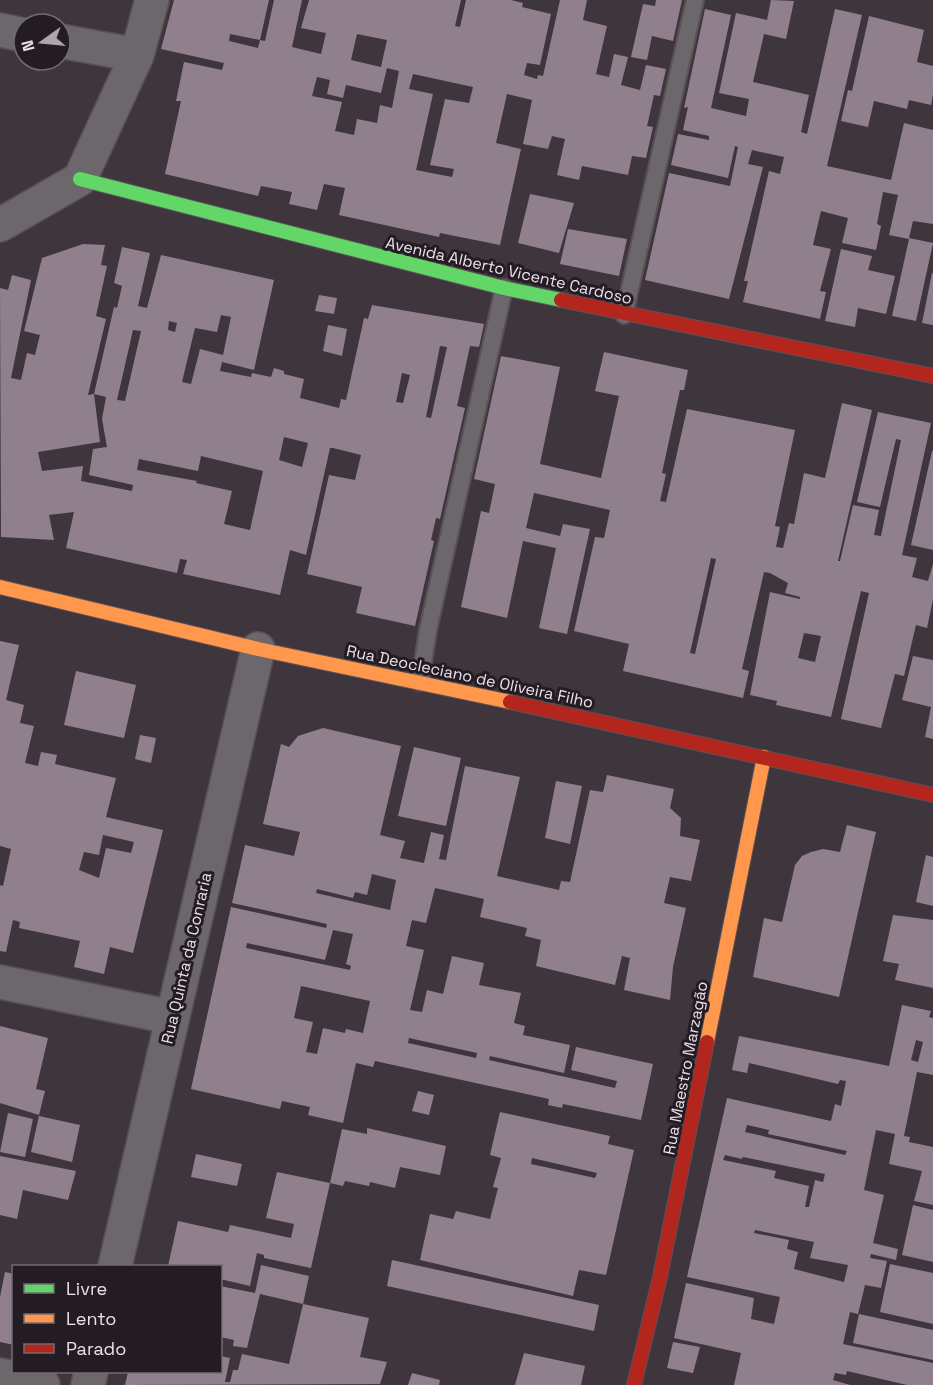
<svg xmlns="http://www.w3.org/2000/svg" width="933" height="1385" viewBox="0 0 933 1385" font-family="'Space Grotesk',sans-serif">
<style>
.building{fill:#90808e;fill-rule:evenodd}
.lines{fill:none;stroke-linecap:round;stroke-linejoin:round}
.lane-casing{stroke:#5a5158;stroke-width:20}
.street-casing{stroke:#5a5158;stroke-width:36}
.fast-casing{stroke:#5a5158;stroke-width:16}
.slow-casing{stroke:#5a5158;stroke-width:16}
.jam-casing{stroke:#5a5158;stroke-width:16}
.lane{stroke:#6b676a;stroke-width:16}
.street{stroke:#6b676a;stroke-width:33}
.fast{stroke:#63d668;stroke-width:14}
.slow{stroke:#ff974d;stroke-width:14}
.jam{stroke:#b3261e;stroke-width:14}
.labels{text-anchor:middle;stroke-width:6;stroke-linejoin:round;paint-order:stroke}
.street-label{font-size:16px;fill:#ece0ea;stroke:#241c23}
</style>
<rect width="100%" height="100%" fill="#3f353d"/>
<!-- building -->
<path class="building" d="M174 0H269L260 40 230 34 229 41 258 48 260 40 265 41 274 0H302L292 47 321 54 326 33 301 28 309 0H461L455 26 460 27 466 0H511L523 3 522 7 551 14 540 65 527 63 524 75 537 79 538 75 543 76 560 0H587L583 20 607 26 596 74 609 77 614 54 628 57 621 85 640 90 646 65 666 69 660 96 654 95 647 126 653 127 646 158 632 156 628 175 582 166 579 180 557 175 565 139 552 136 548 149 523 144 532 100 507 94 496 143 521 149 500 245 440 233 439 237 339 215 345 188 324 184 317 210 289 204 292 192 261 186 258 196 165 174 181 101H176L184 62 222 70 224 63 161 49ZM357 34 387 40 381 67 351 60ZM387 68 399 71 392 108 380 105 377 123 357 119 354 135 335 131 342 102 312 96 317 77 330 80 327 94 343 98 346 85 381 93ZM413 74 473 87 469 103 445 99 430 165 454 169 452 177 416 170 433 94 409 89Z
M656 0H682L673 41 652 36 647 60 631 57 643 4 655 6Z
M771 0 794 1 786 39 764 34 753 82 809 95 801 132 807 134 835 9 862 15 827 166 891 180 904 123 933 130V224L913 221 909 238 933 243 916 321 892 316 909 239 889 235 898 195 883 192 877 224 881 226 876 250 842 243 848 218 821 211 813 245 831 249 820 291 826 292 820 319 743 302 748 281H744L769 171 780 174 784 157 752 150 748 164 763 167 729 299 645 280 669 173 730 186 738 147 735 146 728 178 671 165 678 134 709 140V136L683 130 688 107 684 108 705 9 731 15 711 108 746 116 749 99 719 93 736 13 767 20Z
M869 16 924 30 917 62 933 66V94L931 105 909 100 907 109 874 101 868 127 841 121 848 90 852 91Z
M530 194 574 203 559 253 518 243Z
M568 229 627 239 619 276 560 264Z
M83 244 105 245 101 265 107 266 96 316 106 319 88 395 94 394 114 307 117 308 122 286 114 283 122 247 150 253 138 306 147 308 161 255 274 280 254 370 222 362 220 371 251 377 252 373 271 377 274 368 284 371V374L304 379 300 398 339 408 341 399 346 400 364 318 368 319 372 305 484 324 479 347 470 346 457 406 465 408 440 519 436 518 431 540 434 541 415 626 356 613 362 587 307 574 329 475 355 480 361 455 333 448H330L306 555 290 550 280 595 183 574 187 560 180 559 177 573 66 548 74 512 49 515 54 540 1 537 0 288 8 290 12 275 31 280 11 378 21 380 27 353 35 355 40 335 24 331 42 258ZM221 315 231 317 223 355 200 349 191 384 182 382 195 328 217 332ZM169 321 177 323 175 332 168 330ZM133 330 141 331 125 401 117 400ZM440 346 447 347 431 418 426 417ZM402 373 410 375 403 403 396 402ZM94 394 106 397 102 419 107 447 93 449 89 475 133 485 132 491 81 481 83 466 42 471 38 452 100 442ZM284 437 308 443 302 467 279 460ZM201 456 263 471 250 530 224 524 232 491 196 483 197 481 137 470 139 459 198 471Z
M841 249 872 256 868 270 895 276 886 314 858 308 855 327 825 321Z
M932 273H933V325L922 323Z
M319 295 337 298 334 314 315 311Z
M328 325 347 329 342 356 323 351Z
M604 352 688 370 684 390H680L662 473 666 474 660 501 666 502 687 409 795 430 775 526 780 527 776 547 783 548 789 523 794 524 804 473 825 478 842 403 872 410 838 561H840L853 505 879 510 874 535 881 536 901 440 896 439 880 507 857 502 878 412 931 423 902 555 917 558 912 577 928 581 933 564V599L927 628 916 625 904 676 895 674 881 728 841 719 869 593 861 591 831 717 776 705 777 701 750 695 770 592 800 599V597L785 593 788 583 770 573 764 572 742 669 749 671 743 698 623 671 629 644 574 631 595 537 604 538 610 510 534 493 526 528 560 536 563 524 590 529 567 634 539 628 556 548 523 541 507 618 461 607 481 511 489 513 495 484 474 479 501 356 560 367 540 464 601 478 619 396 595 391ZM711 558 716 559 695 654 690 653ZM804 633 821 636 815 662 798 658Z
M932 451H933V550L911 545Z
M0 641 19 645 6 700 24 705 20 723 34 726 25 763 38 766 41 752 57 755 55 764 116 778 106 817 163 830 133 953 110 947 104 974 74 967 80 941 19 928 20 922 13 920 6 952 0 951V885L3 886 11 849 0 846ZM103 835 134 842 131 853 106 848 99 878 79 870 84 852 99 855Z
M913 656 933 660V739L925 737 931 707 902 700Z
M76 671 136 685 124 738 64 725Z
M323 728 401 746 380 835 405 841 400 858 424 863 431 832 444 835 439 859 446 860 465 766 520 777 497 876 559 890 561 881 570 882 590 790 603 792 607 775 674 789 670 808 681 818 680 836 700 840 691 881 670 877 664 903 686 908 673 967 670 1000 624 990 630 958 622 956 615 985 536 966 541 940 525 936 527 928 480 917 484 899 435 888 426 923 412 920 406 946 424 950 410 1010 422 1012 427 990 443 994 452 956 484 963 479 985 521 993 514 1023 525 1026 523 1035 570 1045 564 1073 490 1056 489 1060 615 1088 617 1081 571 1070 576 1047 653 1064 641 1120 563 1104 562 1108 548 1105 549 1099 375 1061 373 1067 356 1063 343 1123 308 1115 310 1107 282 1101 280 1109 191 1089 231 907 326 928 327 924 232 903 245 845 294 856 300 832 263 824 281 744 289 747 298 736ZM372 874 396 880 390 910 316 893 317 889 353 898 355 892 367 895ZM333 930 353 934 346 964 351 966 350 970 246 948 247 943 325 960ZM301 986 370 1001 363 1033 346 1029 345 1033 323 1028 317 1054 306 1052 313 1022 294 1018ZM409 1038 477 1053 476 1058 408 1043Z
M140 735 156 738 151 763 135 759Z
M414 747 461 758 446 826 398 816Z
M556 781 582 786 570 844 545 838Z
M847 825 876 832 839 997 753 977 764 918 782 922 795 865 802 856 811 852 823 849 840 852Z
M926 855 933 857V906L916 902Z
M893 915 933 920V988L895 980 899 964 883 961Z
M902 1005 931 1011 929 1017 933 1018V1075L917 1072 904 1136 910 1137 909 1142 933 1147V1205L914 1201 922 1171 889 1164 895 1134 876 1130 864 1190 884 1195 873 1243 898 1249 896 1260 871 1254 870 1258 887 1261 881 1288 865 1285 858 1314 850 1312 843 1344 933 1363V1385H907L847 1371 846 1375 835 1373 833 1380 850 1385H734L741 1353 674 1338 686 1283 754 1298 751 1319 774 1324 780 1297 687 1277 727 1098 831 1121 835 1104 841 1106 846 1081 840 1080 838 1084 749 1063 747 1073 732 1070 739 1036 889 1066ZM916 1040 923 1042 918 1062 911 1060ZM747 1125 769 1130 768 1134 847 1151 845 1155 745 1132ZM725 1155 742 1159 743 1157 825 1174 823 1182 815 1180 809 1207H805L809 1186 774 1178 776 1171 723 1160ZM755 1230 814 1242 810 1258 848 1265 844 1282 794 1269 798 1252 787 1249 789 1240 754 1233Z
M0 1026 48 1038 36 1089 45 1091 39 1115 0 1103Z
M418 1091 434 1095 429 1115 412 1111Z
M500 1112 610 1136 608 1144 634 1150 606 1275 579 1270 573 1296 420 1260 430 1214 453 1219 456 1211 490 1219 498 1188 493 1187 501 1158 490 1155ZM532 1158 597 1173 595 1178 531 1164Z
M8 1113 33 1119 25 1157 0 1152Z
M39 1116 80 1125 72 1162 31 1152Z
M367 1128 446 1146 440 1175 400 1167 395 1188 370 1182 369 1186 345 1181 343 1186 330 1183 342 1129 367 1134Z
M196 1154 242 1164 237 1186 191 1177Z
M0 1156 76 1171 68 1200 23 1190 17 1219 0 1215Z
M277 1172 330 1183 311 1268 264 1258V1255L257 1253 250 1286 220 1279V1266H168L178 1221 228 1232 230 1225 291 1238 294 1224 266 1218Z
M913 1205 933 1210V1262L902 1255Z
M392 1260 599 1305 594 1331 387 1286Z
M890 1264 933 1273V1324L880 1312Z
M261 1265 309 1276 303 1304 369 1318 360 1357 387 1362 380 1384 125 1385 128 1372H220V1356L230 1358 225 1382H230L233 1370H238L242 1354 289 1364 303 1304 260 1294 247 1348 233 1346 234 1340 220 1337V1286L255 1293Z
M5 1272 14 1274V1345L0 1342V1297Z
M859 1314 933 1330V1360L853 1343Z
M673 1342 700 1347 693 1373 667 1368Z
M524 1353 585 1366 581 1385H515Z
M412 1373 440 1380 439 1385H408Z"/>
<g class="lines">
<defs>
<path id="lane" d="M624 315 695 0
M420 682 428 630 504 288"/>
<path id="street" d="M0 30 24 35
M60 41 137 55
M0 225 80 179 137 55 152 0
M0 982 171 1017
M115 1266 258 649
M0 1375 43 1385
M88 1385 91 1372"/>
<path id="fast" d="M80 179 504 288 561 300"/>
<path id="slow" d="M0 587 258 649 510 702
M707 1042 764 757"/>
<path id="jam" d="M561 300 933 376
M510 702 933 795
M634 1385 660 1277 707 1042"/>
</defs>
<!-- lane casing -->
<use href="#lane" class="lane-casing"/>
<!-- street casing -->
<use href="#street" class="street-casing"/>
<!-- fast casing -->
<use href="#fast" class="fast-casing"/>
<!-- slow casing -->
<use href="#slow" class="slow-casing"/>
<!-- jam casing -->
<use href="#jam" class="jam-casing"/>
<!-- lane -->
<use href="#lane" class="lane"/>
<!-- street -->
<use href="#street" class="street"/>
<!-- fast -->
<use href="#fast" class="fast"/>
<!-- slow -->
<use href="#slow" class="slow"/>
<!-- jam -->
<use href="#jam" class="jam"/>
</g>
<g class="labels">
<!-- street labels -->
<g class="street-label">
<text transform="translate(509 270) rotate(13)" y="6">Avenida Alberto Vicente Cardoso</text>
<text transform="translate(470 676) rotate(12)" y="6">Rua Deocleciano de Oliveira Filho</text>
<text transform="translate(186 958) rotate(-77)" y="6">Rua Quinta da Conraria</text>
<text transform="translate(685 1068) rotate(-79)" y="6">Rua Maestro Marzagão</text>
</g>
</g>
<!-- legend -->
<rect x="12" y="1265" width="210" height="108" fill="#241c23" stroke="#746a73" stroke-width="1.5"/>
<rect x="24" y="1284" width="30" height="9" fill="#63d668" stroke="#746a73" stroke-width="1.5"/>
<text x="66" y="1295" font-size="18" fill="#ece0ea">Livre</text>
<rect x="24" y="1314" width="30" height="9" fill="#ff974d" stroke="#746a73" stroke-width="1.5"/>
<text x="66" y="1325" font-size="18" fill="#ece0ea">Lento</text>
<rect x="24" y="1344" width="30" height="9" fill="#b3261e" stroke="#746a73" stroke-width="1.5"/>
<text x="66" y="1355" font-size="18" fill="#ece0ea">Parado</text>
<!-- north arrow -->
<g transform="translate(42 42) rotate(255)"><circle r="28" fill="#241c23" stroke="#746a73" stroke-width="1.5"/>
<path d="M0-4.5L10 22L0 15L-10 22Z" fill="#afa4ad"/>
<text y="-9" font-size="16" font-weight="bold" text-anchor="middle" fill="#ece0ea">N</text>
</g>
</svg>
